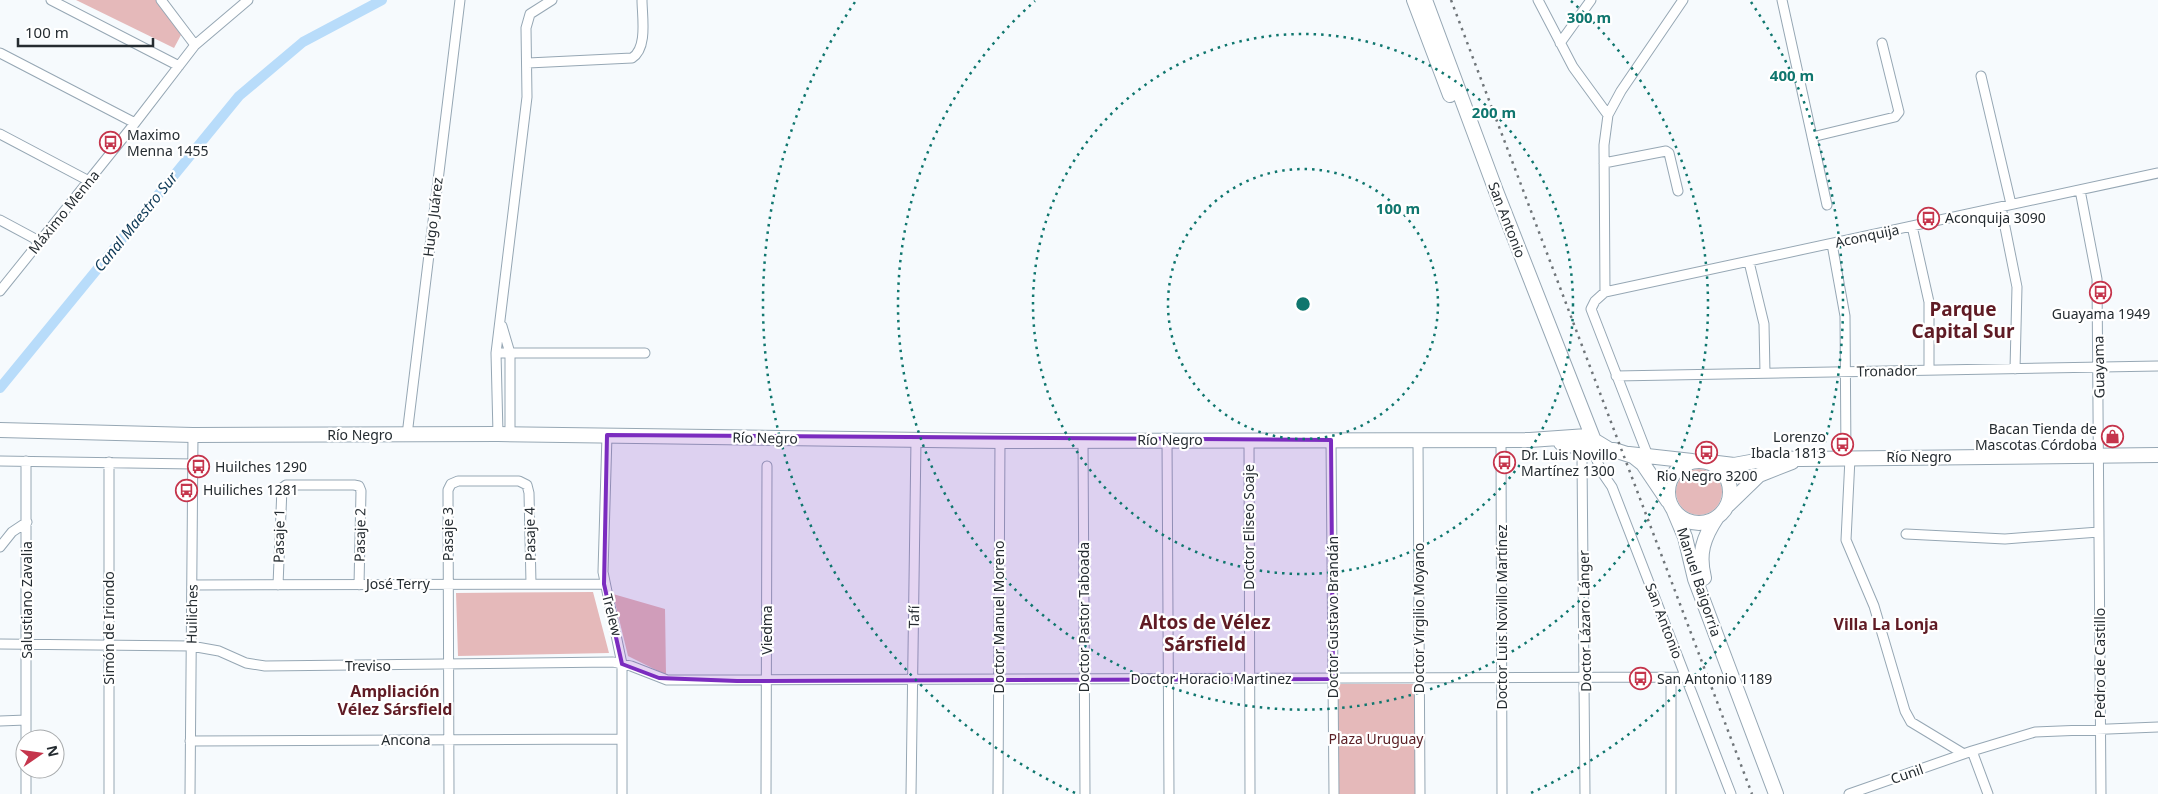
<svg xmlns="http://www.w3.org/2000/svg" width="2158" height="794" viewBox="0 0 2158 794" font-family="'Noto Sans',sans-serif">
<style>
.green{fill:#e5b9ba}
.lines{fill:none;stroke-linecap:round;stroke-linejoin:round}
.canal{stroke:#b8dcfa;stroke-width:10}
.street-casing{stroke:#96a7b4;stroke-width:11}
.secondary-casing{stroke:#96a7b4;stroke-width:16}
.street{stroke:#fff;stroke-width:9}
.secondary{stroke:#fff;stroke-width:14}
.rail{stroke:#6f7579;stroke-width:2.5;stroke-dasharray:2.5 5;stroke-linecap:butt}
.marked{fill:#7b2cbf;fill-opacity:0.2;stroke:#7b2cbf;stroke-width:4;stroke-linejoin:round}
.ring{fill:none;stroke:#0f766e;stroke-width:2.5;stroke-dasharray:2.5 5}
.labels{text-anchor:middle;stroke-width:4.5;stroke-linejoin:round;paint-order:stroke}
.poi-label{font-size:14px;fill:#252c31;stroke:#fff;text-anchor:start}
.street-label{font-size:14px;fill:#252c31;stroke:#fff}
.park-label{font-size:14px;fill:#5b2026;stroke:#fff}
.water-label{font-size:15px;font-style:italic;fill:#0f3a57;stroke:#fff}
.quarter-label{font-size:16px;font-weight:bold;fill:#601b24;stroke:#fff}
.district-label{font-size:19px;font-weight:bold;fill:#601b24;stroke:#fff}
.centre{fill:#0f766e;stroke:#fff;stroke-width:2.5}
.ring-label{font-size:15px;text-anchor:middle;font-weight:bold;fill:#0f766e;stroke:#fff;stroke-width:4.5;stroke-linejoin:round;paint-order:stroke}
</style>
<rect width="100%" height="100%" fill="#f6fafd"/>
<!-- green -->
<path class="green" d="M76 0H156L181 35 174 48Z
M1770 463 1760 468 1739 485 1732 470Z
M1676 492a23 23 0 1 1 46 0a23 23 0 1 1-46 0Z
M593 592 609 653 458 656 456 593Z
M613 594 665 609 666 675 628 656Z
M1337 684H1415V794H1338Z"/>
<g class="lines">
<!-- canal -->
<path class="canal" d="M0 388 239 96 303 42 382 0"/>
<defs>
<path id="street" d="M51 0 179 66
M161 0 195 45
M1538 0 1573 67 1608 115
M1782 0 1827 205
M1560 43 1591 0
M0 53 135 123
M528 63 632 58C648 48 642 16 642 0
M1981 76 2011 204
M0 134 89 181
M1812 137 1895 117 1899 112 1882 43
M1604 163 1666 151 1669 153 1678 191
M2080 190 2097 279 2101 794
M2001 207 2017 287 2015 369
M0 220 41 242
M1912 226 1929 302V370
M1832 244 1845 316 1846 458
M1749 262 1764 324 1765 373
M0 291 135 123 195 45 248 0
M1605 292 1604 145 1608 115 1621 91 1683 0
M502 326 510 353V434
M496 353H645
M1616 376 2158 366
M498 434 496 353 527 97 526 28 530 14 552 0
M407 435 460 0
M607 435 603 572 622 664V794
M1167 440 1169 794
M1331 440 1334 794
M1501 440 1502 794
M1083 441 1085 794
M1249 441 1250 794
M1418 441 1420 794
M1593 450 1601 471 1612 487 1731 794
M1648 456 1591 309 1595 301 1605 292 2158 173
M1850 458 1846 540 1874 606 1905 711 1911 722 1964 754
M0 461 193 464
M26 461V739
M1906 534 2005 539 2099 532
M0 547 12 532 27 522
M192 585 604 584
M278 585 282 488 286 485H354L359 486 361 491 359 585
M0 644 191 646 219 651 246 663 265 666 613 662 631 666 667 680 1686 677
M0 721 26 720
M190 741 622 739
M1972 751 1988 794
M26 794V769
M109 794V462
M190 794 193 435
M449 794 448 490 451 484 458 481H519L527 485 529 493 531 583
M766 794 767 466
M911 794 916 440
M998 794 1000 441
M1585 794 1582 458 1585 449
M1671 794V679
M1849 794 1972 751 2035 732 2158 727"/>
<path id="secondary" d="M1414 0 1450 95
M1425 0 1496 191 1593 438
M0 430 193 435 498 434 1000 441 1530 440 1587 436 1610 450
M1561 443 1590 450H1614L1633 456 1643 464 1668 501
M1629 454 1692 461
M1668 492a31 31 0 1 1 62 0a31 31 0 1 1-62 0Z
M1709 462 1734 465 1772 458 1801 459 2158 455
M1728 505 1759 475 1792 462
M1674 511 1685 537 1695 579 1776 794
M1704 578C1698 554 1703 538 1717 517"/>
</defs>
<!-- street casing -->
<use href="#street" class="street-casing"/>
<!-- secondary casing -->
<use href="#secondary" class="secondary-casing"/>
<!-- street -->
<use href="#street" class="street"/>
<!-- secondary -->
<use href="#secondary" class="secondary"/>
<!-- rail -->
<path class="rail" d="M1451 0 1752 794"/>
</g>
<!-- marked area -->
<path class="marked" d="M607 435 1331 440 1333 679 737 681 659 678 622 664 604 584Z"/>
<!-- distance rings -->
<g class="ring">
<circle cx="1303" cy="304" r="135"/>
<circle cx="1303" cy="304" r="270"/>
<path d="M1571 1A405 405 0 1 1 1035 1"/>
<path d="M1075 793A540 540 0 0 1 855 2M1751 2A540 540 0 0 1 1531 793"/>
</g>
<!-- icons -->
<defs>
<symbol id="bus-ring" viewBox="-11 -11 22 22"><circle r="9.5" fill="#fff" stroke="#c5354c" stroke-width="1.5"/><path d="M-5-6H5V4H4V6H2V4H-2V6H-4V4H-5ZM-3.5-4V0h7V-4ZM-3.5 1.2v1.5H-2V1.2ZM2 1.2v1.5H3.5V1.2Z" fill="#c5354c"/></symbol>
<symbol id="shop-ring" viewBox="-11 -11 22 22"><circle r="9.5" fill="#fff" stroke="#c5354c" stroke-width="1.5"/><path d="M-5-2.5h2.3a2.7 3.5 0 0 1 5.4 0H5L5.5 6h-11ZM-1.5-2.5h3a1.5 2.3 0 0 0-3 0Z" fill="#c5354c"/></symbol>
</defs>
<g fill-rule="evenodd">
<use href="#bus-ring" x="98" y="130" width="25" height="25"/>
<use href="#bus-ring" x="1916" y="206" width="25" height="25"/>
<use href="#bus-ring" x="2088" y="280" width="25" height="25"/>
<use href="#shop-ring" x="2100" y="424" width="25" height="25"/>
<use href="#bus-ring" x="1830" y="432" width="25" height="25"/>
<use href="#bus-ring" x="1694" y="440" width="25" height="25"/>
<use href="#bus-ring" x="1492" y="450" width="25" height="25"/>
<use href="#bus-ring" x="186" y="454" width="25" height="25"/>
<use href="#bus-ring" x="174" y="478" width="25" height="25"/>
<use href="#bus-ring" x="1628" y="666" width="25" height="25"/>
</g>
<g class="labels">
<!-- poi labels -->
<g class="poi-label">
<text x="127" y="140">Maximo<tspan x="127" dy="16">Menna 1455</tspan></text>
<text x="1945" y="223">Aconquija 3090</text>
<text x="2101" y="319" text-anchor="middle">Guayama 1949</text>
<text x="2097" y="434" text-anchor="end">Bacan Tienda de<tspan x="2097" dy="16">Mascotas Córdoba</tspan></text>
<text x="1826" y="442" text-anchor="end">Lorenzo<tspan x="1826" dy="16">Ibacla 1813</tspan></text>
<text x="1521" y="460">Dr. Luis Novillo<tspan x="1521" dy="16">Martínez 1300</tspan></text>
<text x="215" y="472">Huilches 1290</text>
<text x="1707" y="481" text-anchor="middle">Rio Negro 3200</text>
<text x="203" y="495">Huiliches 1281</text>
<text x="1657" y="684">San Antonio 1189</text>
</g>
<!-- street labels -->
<g class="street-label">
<text transform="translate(64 212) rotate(-51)" y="5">Máximo Menna</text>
<text transform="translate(433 217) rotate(-83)" y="5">Hugo Juárez</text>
<text transform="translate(1507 220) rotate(69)" y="5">San Antonio</text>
<text transform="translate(1867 236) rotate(-12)" y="5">Aconquija</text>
<text transform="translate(2099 367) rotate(-91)" y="5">Guayama</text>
<text transform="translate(1887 371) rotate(-1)" y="5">Tronador</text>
<text x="360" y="440">Río Negro</text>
<text transform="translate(765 438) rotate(1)" y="5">Río Negro</text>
<text x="1170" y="445">Río Negro</text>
<text x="1919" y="462">Río Negro</text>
<text transform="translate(1249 527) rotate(-90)" y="5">Doctor Eliseo Soaje</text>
<text transform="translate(448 534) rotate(-90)" y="5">Pasaje 3</text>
<text transform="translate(530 534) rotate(-91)" y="5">Pasaje 4</text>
<text transform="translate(360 535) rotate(-89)" y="5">Pasaje 2</text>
<text transform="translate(279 536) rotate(-89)" y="5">Pasaje 1</text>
<text transform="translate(1699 582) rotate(72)" y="5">Manuel Baigorria</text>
<text x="398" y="589">José Terry</text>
<text transform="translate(27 600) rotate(-90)" y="5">Salustiano Zavalia</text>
<text transform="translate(192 614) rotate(-89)" y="5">Huiliches</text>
<text transform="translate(612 615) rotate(76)" y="5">Trelew</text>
<text transform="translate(914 617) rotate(-89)" y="5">Tafí</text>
<text transform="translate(999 617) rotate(-90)" y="5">Doctor Manuel Moreno</text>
<text transform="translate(1084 617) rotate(-90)" y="5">Doctor Pastor Taboada</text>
<text transform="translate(1333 617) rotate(-90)" y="5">Doctor Gustavo Brandán</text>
<text transform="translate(1502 617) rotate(-90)" y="5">Doctor Luis Novillo Martínez</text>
<text transform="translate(1419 618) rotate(-90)" y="5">Doctor Virgilio Moyano</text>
<text transform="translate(1585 621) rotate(-91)" y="5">Doctor Lázaro Lánger</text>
<text transform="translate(1664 621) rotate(69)" y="5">San Antonio</text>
<text transform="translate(109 628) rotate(-90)" y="5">Simón de Iriondo</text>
<text transform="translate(767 630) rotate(-90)" y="5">Viedma</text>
<text transform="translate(2100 663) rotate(-90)" y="5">Pedro de Castillo</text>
<text x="368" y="671">Treviso</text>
<text x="1211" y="684">Doctor Horacio Martinez</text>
<text x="406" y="745">Ancona</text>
<text transform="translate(1907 774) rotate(-19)" y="5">Cunil</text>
</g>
<!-- park labels -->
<g class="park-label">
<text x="1376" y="744">Plaza Uruguay</text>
</g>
<!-- water labels -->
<g class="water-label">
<text transform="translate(136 222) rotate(-51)" y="5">Canal Maestro Sur</text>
</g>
<!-- quarter labels -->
<g class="quarter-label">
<text x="1886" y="630">Villa La Lonja</text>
<text x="395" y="697">Ampliación<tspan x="395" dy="18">Vélez Sársfield</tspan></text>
</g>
<!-- district labels -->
<g class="district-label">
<text x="1963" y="316">Parque<tspan x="1963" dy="22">Capital Sur</tspan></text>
<text x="1205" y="629">Altos de Vélez<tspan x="1205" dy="22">Sársfield</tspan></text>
</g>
</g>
<circle cx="1303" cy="304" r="8" class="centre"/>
<g class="ring-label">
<text x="1589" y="23">300 m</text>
<text x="1792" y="81">400 m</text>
<text x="1494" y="118">200 m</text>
<text x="1398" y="214">100 m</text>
</g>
<!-- north arrow -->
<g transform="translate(40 754) rotate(77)"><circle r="24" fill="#ffffff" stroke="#a8abad"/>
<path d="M0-4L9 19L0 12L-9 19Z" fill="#c5354c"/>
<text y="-8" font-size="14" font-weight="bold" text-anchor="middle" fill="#252c31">N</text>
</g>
<!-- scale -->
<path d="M18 38v8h135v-8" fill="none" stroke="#252c31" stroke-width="2.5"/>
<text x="25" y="38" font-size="15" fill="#252c31" stroke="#ffffff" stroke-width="4" paint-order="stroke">100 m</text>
</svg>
